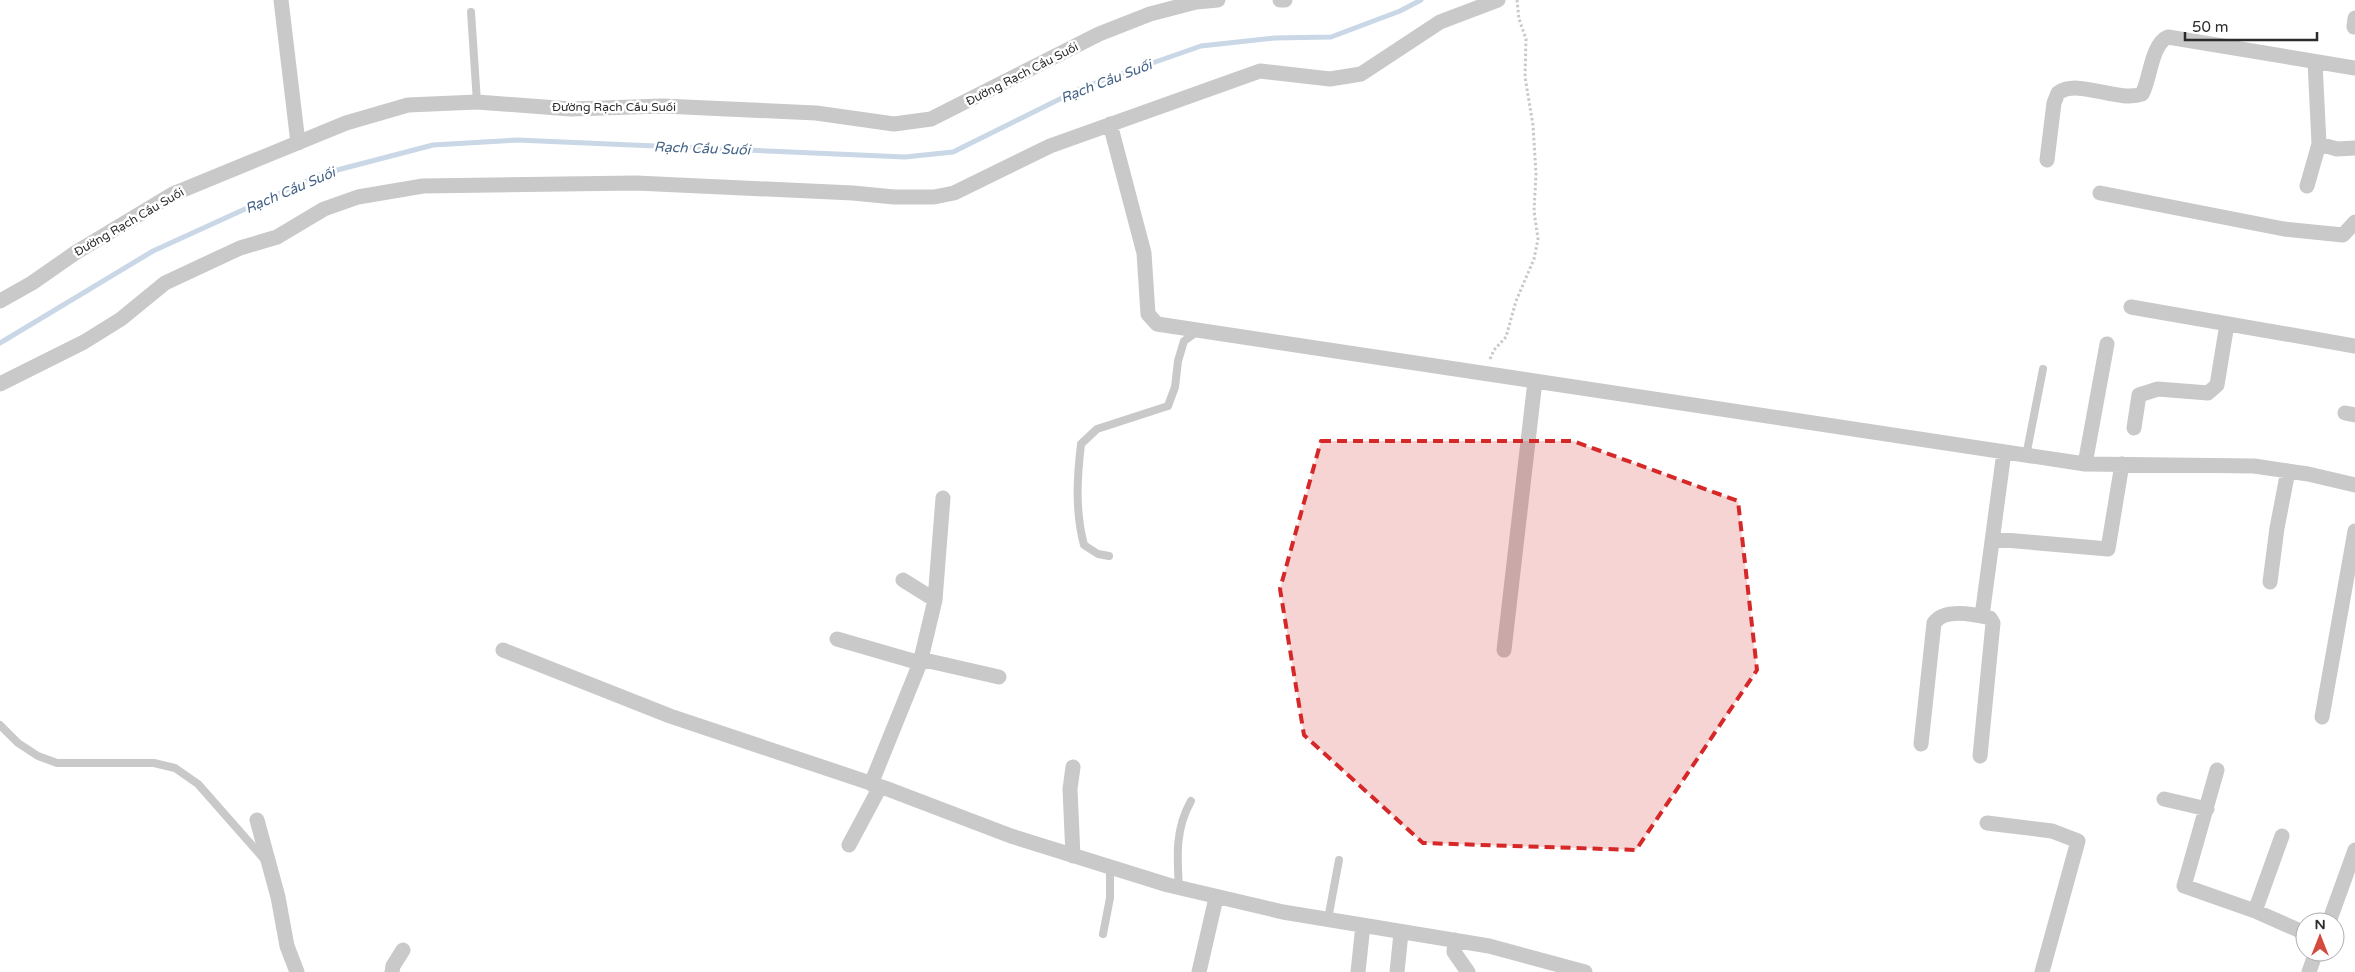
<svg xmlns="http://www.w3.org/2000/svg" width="2355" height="972" viewBox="0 0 2355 972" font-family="'Varela Round',sans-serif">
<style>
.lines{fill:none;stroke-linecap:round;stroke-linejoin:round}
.stream{stroke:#c9d7e7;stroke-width:5}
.path{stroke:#c9c9c9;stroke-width:3;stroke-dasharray:2.5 2.5;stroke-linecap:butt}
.lane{stroke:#c9c9c9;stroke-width:8}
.street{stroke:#c9c9c9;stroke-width:15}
.marked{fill:#d62828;fill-opacity:0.2;stroke:#d62828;stroke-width:4;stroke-dasharray:10 6;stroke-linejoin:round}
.labels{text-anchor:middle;stroke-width:5;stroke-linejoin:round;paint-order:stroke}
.street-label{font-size:12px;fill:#2c2c2c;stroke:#fff}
.water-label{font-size:14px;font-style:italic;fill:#436286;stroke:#fff}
</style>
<rect width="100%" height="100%" fill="#fff"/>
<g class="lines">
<!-- stream -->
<path class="stream" d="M0 343 153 251 322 174 433 145 517 140 905 157 953 152 1084 87 1201 46 1275 38 1331 37 1400 11 1421 0"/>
<!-- path -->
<path class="path" d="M1490 359 1494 350 1506 337 1516 301 1534 259 1538 239 1534 211 1536 174 1533 125 1525 77 1526 39 1519 19 1517 0"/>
<!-- lane -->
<path class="lane" d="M471 12 477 102
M2026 456 2043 369
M1109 556 1098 554 1084 545C1075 511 1077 478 1081 444L1097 429 1168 406 1175 387 1178 361 1184 341 1198 331
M0 725 18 743 38 756 57 763H154L175 768 198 784 264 859
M1179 888C1177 857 1175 829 1191 801
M1328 919 1339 860
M1103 934 1110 898V867"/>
<!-- street -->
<path class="street" d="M281 0 298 143
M1280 0H1285
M2354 27 2355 18
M1110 124 1144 253 1148 314 1157 324 2085 464 2254 466 2308 474 2355 485
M2319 144 2337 149 2355 148
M2047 160 2054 103 2058 93C2078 78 2118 103 2142 94 2150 81 2151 44 2168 37L2355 68
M2307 186 2319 144 2315 62
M2100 193 2284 229 2343 235 2355 222
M0 301 32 283 75 253 173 194 346 123 408 105 477 102 571 109 663 106 816 113 894 124 931 119 1099 34 1150 14 1196 2 1218 0
M2131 307 2355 346
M0 384 84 342 121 319 165 283 240 248 277 237 324 209 358 197 423 186 636 183 853 193 894 197H934L954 193 1050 146 1260 71 1330 79 1361 74 1440 22 1498 0
M2345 413 2355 415
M2134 428 2139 395 2158 389 2208 393 2217 385 2227 324
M2085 464 2107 344
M1993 539 2108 549 2122 464
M2270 582 2277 528 2288 471
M935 600 943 498
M1982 616 2004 452
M837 639 920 663
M503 650 670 716 885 788 1011 836 1168 885 1283 912 1489 946 1585 972
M1504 650 1535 381
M920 659 999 677
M2322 717 2355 531
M1921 744 1934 623C1944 608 1974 614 1990 618L1993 623 1980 756
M1073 767 1070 789 1073 856
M2217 770 2184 886 2255 911 2305 933
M871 784 920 663 935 600 903 580
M2164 799 2207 809
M257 820 278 897 287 946 297 972
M1987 823 2052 831 2078 841 2042 972
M849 845 880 787
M2255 911 2282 836
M2329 922 2355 850
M1455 940 1454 952 1468 972
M392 972 393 966 403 950
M1199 972 1216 898
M1358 972 1363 925
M1397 972 1401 933
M2309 972 2316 952"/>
</g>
<!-- marked area -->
<path class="marked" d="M1321 441H1573L1738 501 1757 670 1636 850 1423 843 1304 735 1280 589Z"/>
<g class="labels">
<!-- street labels -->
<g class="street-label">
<text transform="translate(1022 74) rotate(-27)" y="4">Đường Rạch Cầu Suối</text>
<text x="614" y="111">Đường Rạch Cầu Suối</text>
<text transform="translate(129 222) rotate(-30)" y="4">Đường Rạch Cầu Suối</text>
</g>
<!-- water labels -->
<g class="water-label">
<text transform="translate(1106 81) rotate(-21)" y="5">Rạch Cầu Suối</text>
<text transform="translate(702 148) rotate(2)" y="5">Rạch Cầu Suối</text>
<text transform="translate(290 190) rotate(-23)" y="5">Rạch Cầu Suối</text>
</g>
</g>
<!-- north arrow -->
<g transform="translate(2320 937)"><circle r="24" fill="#ffffff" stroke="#ababab"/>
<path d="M0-4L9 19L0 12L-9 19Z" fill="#d44a3e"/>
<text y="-8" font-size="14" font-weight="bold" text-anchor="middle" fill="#2c2c2c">N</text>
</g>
<!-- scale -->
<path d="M2185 32v8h132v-8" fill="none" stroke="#2c2c2c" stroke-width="2.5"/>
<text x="2192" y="32" font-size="15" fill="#2c2c2c" stroke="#ffffff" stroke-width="4" paint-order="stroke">50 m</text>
</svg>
